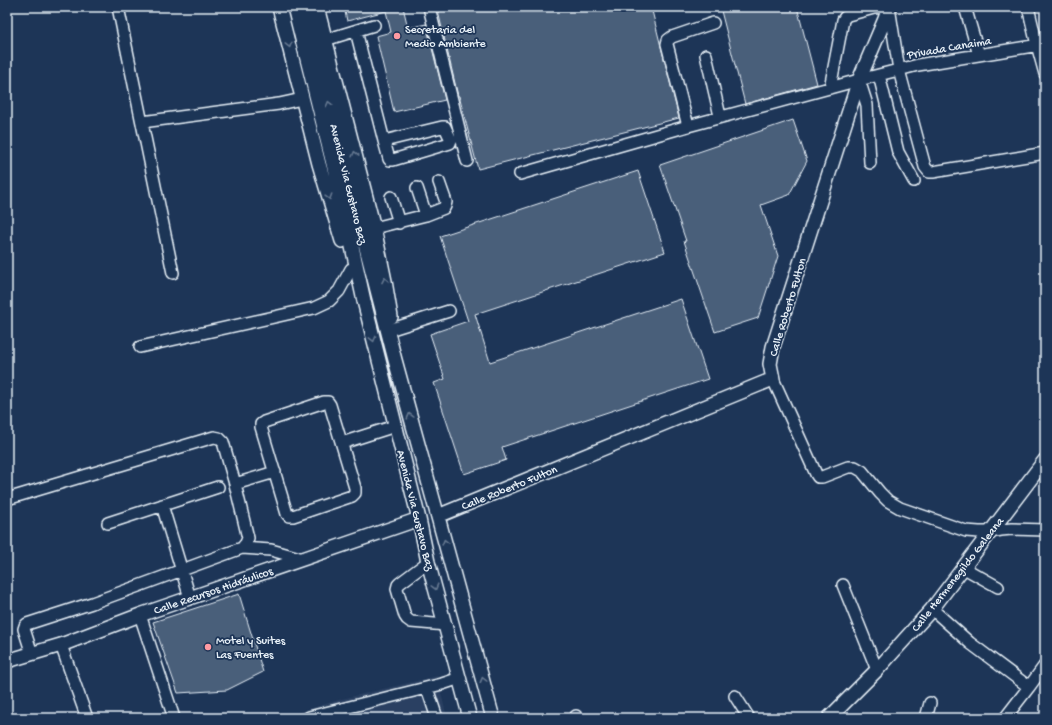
<svg xmlns="http://www.w3.org/2000/svg" width="1052" height="725" viewBox="0 0 1052 725" font-family="'Gochi Hand',sans-serif">
<style>
.built{fill:#2a4162}
.building{fill:#495e7a;stroke:#e8f1f8}
.lines{fill:none;stroke-linecap:round;stroke-linejoin:round}
.minor-casing{stroke:#e8f1f8;stroke-width:14}
.major-casing{stroke:#e8f1f8;stroke-width:16}
.minor{stroke:#1d3557;stroke-width:11}
.major{stroke:#1d3557;stroke-width:13}
.oneway{stroke:#64778f}
.poi-dot{fill:#ff9aa2;stroke:#1d3557;stroke-width:1.5}
.labels{text-anchor:middle;stroke-width:3.5;stroke-linejoin:round;paint-order:stroke}
.poi-label{font-size:12px;fill:#e8f1f8;stroke:#1d3557;text-anchor:start}
.street-label{font-size:12px;fill:#e8f1f8;stroke:#1d3557}
</style>
<rect width="100%" height="100%" fill="#1d3557"/>
<filter id="ink" filterUnits="userSpaceOnUse"><feTurbulence type="fractalNoise" baseFrequency=".025" numOctaves="2"/><feDisplacementMap in="SourceGraphic" scale="8" xChannelSelector="R" yChannelSelector="G"/><feConvolveMatrix kernelMatrix="1 2 1 2 8 2 1 2 1" color-interpolation-filters="sRGB"/></filter>
<g filter="url(#ink)">
<!-- built -->
<path class="built" d="M437 676 447 718H291L290 715 342 699Z"/>
<!-- building -->
<path class="building" d="M344 7H403L408 28 426 24 445 100 394 112 376 36 391 32 386 11 347 21Z
M437 7H651L679 118 478 169 459 96H458Z
M720 7H797L817 84 745 104Z
M793 120 807 161 789 195 761 205 778 256 758 318 715 332 684 241H686L660 165Z
M638 171 665 252 475 314 490 362 681 299 708 379 502 447 506 460 464 474 434 383 445 379 430 334 468 321 440 236Z
M239 594 263 672 227 690 178 693 153 622Z"/>
<g class="lines">
<defs>
<path id="minor" d="M118 7 173 273
M429 7 467 161
M889 7 899 70 925 167 929 172H933L1045 153
M965 7 979 55
M1028 7 1037 45 1045 74
M713 23 672 37 668 40 667 44 688 126 859 80 918 65 1045 44
M356 31 384 141
M325 40 374 25
M706 55 720 116
M879 75 898 152 914 181
M859 80 867 105 870 163
M830 88 843 20 845 17 848 15 874 8 884 7
M142 122 279 104 302 99
M442 127H445L451 140 450 143 393 160H390L389 159 384 141Z
M520 174 688 126
M417 188 426 215
M391 197 399 223
M374 228 426 215 444 208 445 206 446 202 439 182
M392 329 449 311
M140 347 314 308 329 301 339 291 351 269
M773 379 816 474 818 477H822L848 467H855L862 471 880 493 888 501 900 508 966 531 979 532H990L1001 530 1012 529 1045 530
M324 402H328L330 405 355 488V493L352 496 293 516H289L287 514 261 427V424L264 422Z
M342 443 395 426
M7 499 214 437 219 438 223 442 235 484 275 472
M162 505 190 598
M108 523 218 487
M242 548 271 550 303 559
M428 562 400 583 398 585 397 589 405 616 407 619 411 622 446 625
M964 568 998 587
M843 585 877 670
M932 609 970 643 1029 687
M140 615 174 718
M61 645 87 718
M32 654 24 629 25 626 27 624 92 603 242 548 246 543 248 538 235 484
M427 688 437 718
M735 696 749 718
M309 717 442 684 460 678
M574 718 576 716
M926 718 930 703
M1005 718 1029 687 1045 665"/>
<path id="major" d="M279 7 319 164 342 241
M294 7 340 192 364 301 419 519 428 562 470 718
M304 7 395 360 493 718
M317 7 374 228 385 281 391 317
M438 516 773 379 770 364 773 347 859 80 885 19 889 7
M7 661 61 645 140 615 419 519
M829 718 877 670 932 609 1045 460"/>
</defs>
<!-- minor casing -->
<use href="#minor" class="minor-casing"/>
<!-- major casing -->
<use href="#major" class="major-casing"/>
<!-- minor -->
<use href="#minor" class="minor"/>
<!-- major -->
<use href="#major" class="major"/>
</g>
<!-- one-way arrows -->
<defs><path id="oneway-chevron" d="M-2-3.5L2.5 0L-2 3.5" fill="none" stroke-width="1.6" stroke-linecap="round" stroke-linejoin="round"/></defs>
<g class="oneway">
<use href="#oneway-chevron" transform="translate(289 45) rotate(76)"/>
<use href="#oneway-chevron" transform="translate(329 104) rotate(-104)"/>
<use href="#oneway-chevron" transform="translate(355 154) rotate(-104)"/>
<use href="#oneway-chevron" transform="translate(329 197) rotate(73)"/>
<use href="#oneway-chevron" transform="translate(385 280) rotate(-101)"/>
<use href="#oneway-chevron" transform="translate(373 339) rotate(76)"/>
<use href="#oneway-chevron" transform="translate(410 416) rotate(-105)"/>
<use href="#oneway-chevron" transform="translate(445 542) rotate(-105)"/>
<use href="#oneway-chevron" transform="translate(435 587) rotate(75)"/>
<use href="#oneway-chevron" transform="translate(483 680) rotate(-105)"/>
</g>
</g>
<!-- markers -->
<g class="poi-dot">
<circle cx="397" cy="36" r="4"/>
<circle cx="208" cy="647" r="4"/>
</g>
<g class="labels">
<!-- poi labels -->
<g class="poi-label">
<text x="405" y="33">Secretaria del<tspan x="405" dy="14">Medio Ambiente</tspan></text>
<text x="216" y="644">Motel y Suites<tspan x="216" dy="14">Las Fuentes</tspan></text>
</g>
<!-- street labels -->
<g class="street-label">
<text transform="translate(949 47) rotate(-10)" y="4">Privada Canaima</text>
<text transform="translate(349 184) rotate(76)" y="4">Avenida Via Gustavo Baz</text>
<text transform="translate(787 307) rotate(-73)" y="4">Calle Roberto Fulton</text>
<text transform="translate(509 487) rotate(-22)" y="4">Calle Roberto Fulton</text>
<text transform="translate(416 510) rotate(76)" y="4">Avenida Via Gustavo Baz</text>
<text transform="translate(957 574) rotate(-52)" y="4">Calle Hermenegildo Galeana</text>
<text transform="translate(213 590) rotate(-19)" y="4">Calle Recursos Hidráulicos</text>
</g>
</g>
<!-- margin -->
<rect width="1052" height="725" fill="none" stroke="#1d3557" stroke-width="24"/>
<rect x="12" y="12" width="1028" height="701" fill="none" stroke="#e8f1f8" stroke-width="1.5" filter="url(#ink)"/>
</svg>
